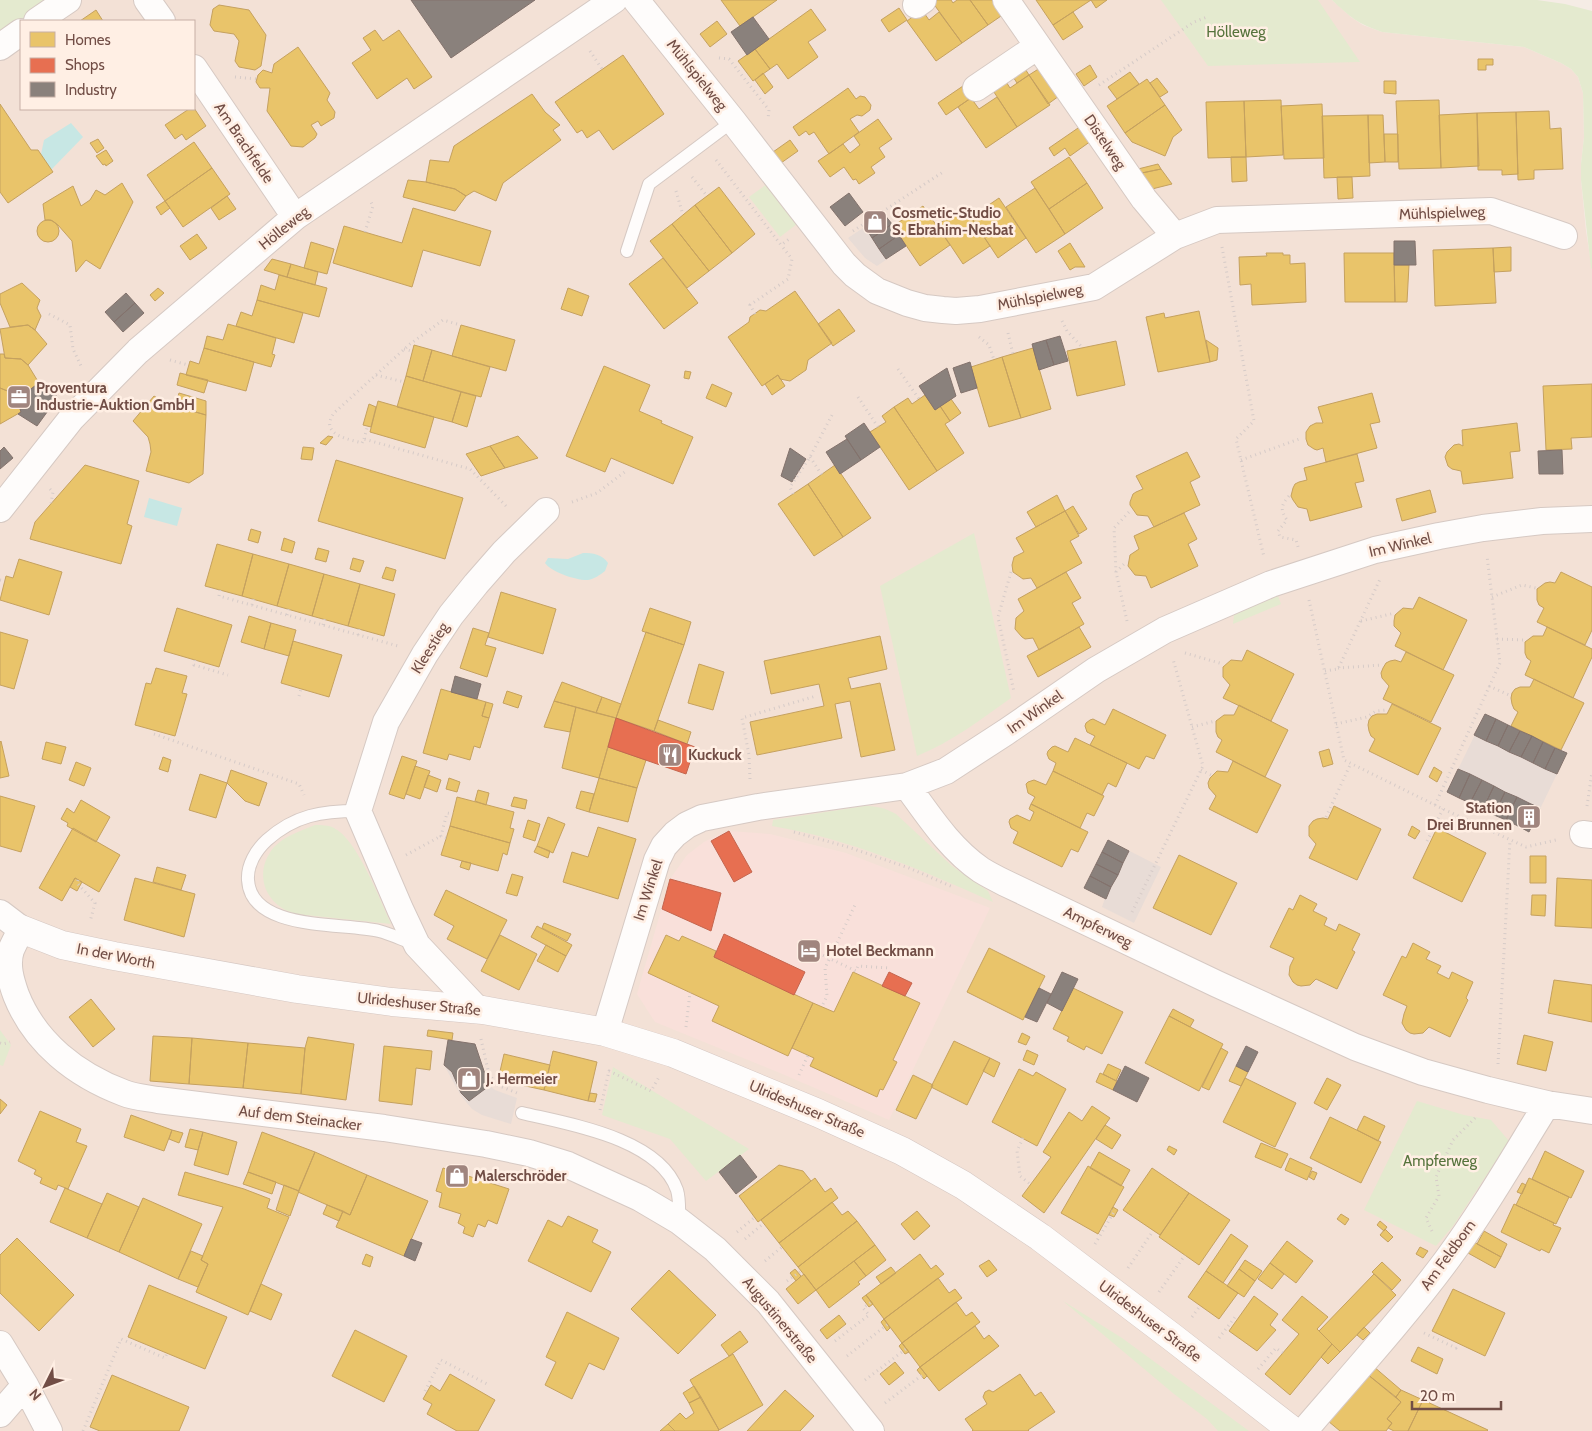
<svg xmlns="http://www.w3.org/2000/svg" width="1592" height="1431" viewBox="0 0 1592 1431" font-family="Cabin,sans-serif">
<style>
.residential{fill:#f3e1d6;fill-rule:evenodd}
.commercial{fill:#f9e0da}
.industrial{fill:#e8dcd6}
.green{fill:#e4eacf}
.water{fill:#c7e7e4}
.homes{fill:#e9c46a;stroke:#c5a15f}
.shops{fill:#e76f51;stroke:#c4654e}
.industry{fill:#8a817c;stroke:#83726c}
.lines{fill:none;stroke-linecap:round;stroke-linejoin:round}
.lane-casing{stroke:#d6c9c3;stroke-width:14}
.street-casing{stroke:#d6c9c3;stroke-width:28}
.secondary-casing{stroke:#d5c7c2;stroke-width:29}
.path{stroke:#d6cbc8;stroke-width:3;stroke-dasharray:1 4;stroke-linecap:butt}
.lane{stroke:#fefcfb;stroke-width:12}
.street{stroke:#fefcfb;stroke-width:26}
.secondary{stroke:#fefcfb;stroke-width:28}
.labels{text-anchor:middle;stroke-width:5;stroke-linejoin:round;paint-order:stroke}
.park-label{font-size:15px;fill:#56733c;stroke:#ffefe4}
.street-label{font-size:15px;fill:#724e46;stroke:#ffefe4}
.poi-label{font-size:15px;font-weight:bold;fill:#724e46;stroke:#ffefe4;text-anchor:start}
</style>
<rect width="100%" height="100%" fill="#f5ece5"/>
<!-- residential -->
<path class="residential" d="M0 0H1332L1351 17 1363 25 1382 32 1524 47 1561 63 1571 69 1578 77 1583 93 1584 137 1581 164V180L1586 231 1592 269V1431H0ZM21 21H194V109H21Z"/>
<!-- commercial -->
<path class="commercial" d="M729 831 770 834 846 853 990 908 889 1120 780 1073 655 1022 637 994 670 879 687 855 704 842 720 834Z"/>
<!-- industrial -->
<path class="industrial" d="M884 214 906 246 877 266 865 258 848 238Z
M1485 714 1567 753 1529 832 1447 792Z
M1108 840 1161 867 1134 923 1102 907 1105 898 1084 888Z
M448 1040 475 1044 489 1085 495 1090 517 1098 511 1124 482 1115 472 1109 461 1096 444 1065Z"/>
<!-- green -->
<path class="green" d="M0 0H54L0 37Z
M1161 0H1318L1360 62 1208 66Z
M1332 0H1537L1565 4 1592 11V269L1591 268 1581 180V164L1584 137 1583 93 1578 77 1571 69 1561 63 1524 47 1382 32C1357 23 1351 18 1332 0Z
M767 184 797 224 780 237 749 197Z
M974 533 1011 698C981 719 952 742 917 756L880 586Z
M1278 596 1281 604 1233 624 1234 615 1253 605Z
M865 806C877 806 885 808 896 814L952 866 988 891 993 902C922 870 850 839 772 826L773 820Z
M315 825C321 825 329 825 334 828 357 839 380 900 391 924L296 914C292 912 286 911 282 908 260 894 257 867 274 847 285 836 300 831 315 825Z
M0 1030 11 1045 3 1066 0 1065Z
M613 1067 749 1149 706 1181 670 1139 602 1115Z
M1417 1101 1464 1115 1491 1120 1509 1141 1453 1226 1436 1246 1364 1210Z
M1063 1301 1122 1338 1249 1431H1218L1207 1419 1174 1394Z"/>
<!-- water -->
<path class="water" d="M71 123 83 137 50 171 40 159 44 140Z
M149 498 182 508 177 526 144 517Z
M583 553C593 553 602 554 608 563L605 571C600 575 594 579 588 580 578 581 551 572 545 563L548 558 568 559Z"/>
<!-- homes -->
<path class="homes" d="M721 0H777L740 26Z
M937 0H951L953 3 957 0H970L988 25 962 43 933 3Z
M970 0H994L1004 14 988 25Z
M1036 0H1091L1053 25Z
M1091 0H1107L1096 8Z
M219 5 249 10 266 35 261 66 255 70 239 67 235 61 239 41 234 34 214 31 210 25 213 9Z
M899 8 907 20 889 32 881 20Z
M811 9 826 30 808 42 818 57 788 79 777 64 770 69 755 49Z
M96 10 103 21H80Z
M922 10 929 20 939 12 962 43 936 61 907 21Z
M1073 12 1083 27 1063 40 1053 25Z
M717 21 727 34 710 47 700 34Z
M375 30 383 41 399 30 432 77 414 89 407 78 377 99 352 63 371 50 363 38Z
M298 47 330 93 327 100 335 112 334 118 321 126 318 121 311 125 317 134 315 138 303 147 291 146 267 111 270 88H260L256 82 258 75 263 70 272 73 274 64Z
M755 49 770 69 753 81 738 61Z
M623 55 664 114 613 150 599 130 587 138 582 130 577 133 555 102Z
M1478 59H1493V65H1486V70H1478Z
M1022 64 1029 75 1017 83 1010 72Z
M1090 65 1097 77 1084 86 1076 74Z
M1040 68 1059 96 1048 104 1029 75Z
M1130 72 1139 84 1117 99 1108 87Z
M763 73 773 87 765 94 755 80Z
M1029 75 1050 105 1017 127 990 86 1003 77 1010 88Z
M1157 78 1168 92 1160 97 1150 83Z
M1147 79 1165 105 1125 133 1107 106Z
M1384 81H1396V94L1384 93Z
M963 86 971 98 946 115 938 103Z
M848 88 856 99 860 96 865 97 871 105 870 110 862 116 857 115 850 119 859 132 829 154 814 132 809 135 806 131 799 136 793 127Z
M532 94 545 112 560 125 553 130 561 140 503 183 496 201 474 191 466 196 455 189 426 182 430 160 449 162 454 146Z
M997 97 1017 127 986 148 958 107 971 98 979 109Z
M1281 100 1283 155 1246 157 1244 101Z
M1439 100 1441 168 1399 169 1396 101Z
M1244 101 1246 157 1208 158 1206 102Z
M0 104 31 150H38L53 172 8 203 0 192Z
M1322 104 1324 158 1284 159 1281 106Z
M1165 105 1182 130 1173 137 1165 156 1132 142 1125 133Z
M194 108 206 126 186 140 182 134 175 139 165 125 189 109Z
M1549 111 1550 129 1561 128 1563 169 1534 170V179L1518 180 1516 112Z
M1516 112 1518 174 1502 175V170H1478L1477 113Z
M1477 113 1479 166 1441 168 1439 115Z
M1368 115 1370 176 1324 178 1322 116Z
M1368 115H1383L1385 162 1369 163Z
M878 119 892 139 879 148 885 157 871 167 875 173 859 184 856 179 853 180 844 167 830 177 818 161 843 144 850 153 860 145 854 136Z
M1081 126 1091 141 1070 156 1065 148 1054 156 1049 148Z
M1384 134H1398V162H1385Z
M98 139 104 148 97 153 90 143Z
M790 140 798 151 781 163 773 152Z
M194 142 212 168 165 201 147 175Z
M106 150 113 161 106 166 105 164 103 165 96 156Z
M1069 157 1087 183 1049 209 1031 182Z
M1231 157H1246L1247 181 1232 182Z
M1158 164 1161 169 1137 174 1134 170Z
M212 168 230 194 183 227 165 201Z
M1161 169 1172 184 1148 190 1137 174Z
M1337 177H1352L1353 198 1338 199Z
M408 180 426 182 455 189 466 196 455 211 403 197Z
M122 183 133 202 100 269 86 260 76 272 72 241 58 225 51 220H45L43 204 73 186 81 206 90 200 96 190 105 195Z
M1087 183 1103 208 1065 234 1049 209Z
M719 187 755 234 732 253 695 205Z
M1035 188 1065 234 1036 253 1006 207Z
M227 196 236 209 219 220 211 208Z
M999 198 1026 238 998 258 971 217Z
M165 201 170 208 161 215 156 207Z
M695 205 732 253 709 271 672 224Z
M923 206 950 245 920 266 893 226Z
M964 207 990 246 963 264 937 225Z
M413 208 491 231 480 266 423 250 412 287 333 263 344 226 402 243Z
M37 231a11 11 0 1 1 22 0a11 11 0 1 1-22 0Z
M672 224 709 271 687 288 650 241Z
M197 234 207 248 190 260 180 246Z
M311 242 334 249 327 274 304 268Z
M1070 243 1085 267H1075L1070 270 1058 251Z
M1511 247V271L1494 272 1493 248Z
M1493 248 1496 303 1435 306 1433 250Z
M1266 253H1283V255H1290V264L1305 263 1306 302 1252 305 1251 284 1240 285 1239 257 1267 256Z
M1344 253H1394L1395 302H1345Z
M663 258 698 303 664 329 629 284Z
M272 259 291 264 287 277 264 270Z
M291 264 318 272 315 285 287 277Z
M1394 265H1409L1407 302H1395Z
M279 275 327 288 319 317 257 300 261 285 275 290Z
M22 283 40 300 37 308 41 316 35 330 28 325 10 327 0 303V294Z
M158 288 164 293 155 301 150 295Z
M568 288 589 296 582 316 561 309Z
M795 291 832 343 808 360 806 370 790 381 780 379 778 375 762 386 728 337 749 322 750 317 760 310 766 311Z
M257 300 303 313 294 343 236 326 241 312 252 316Z
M839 309 855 331 833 346 818 324Z
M1199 311 1210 362 1158 372 1146 317 1164 313 1165 318Z
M228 324 276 338 272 354 275 355 271 367 204 348 207 336 223 340Z
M28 325 35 330 47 344 28 365 21 359 5 358 0 329Z
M461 325 515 340 506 371 452 356Z
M1206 340 1218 348 1217 360 1210 362Z
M1116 341 1125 385 1077 396 1067 351Z
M414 345 432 350 423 381 406 376Z
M204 348 254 362 246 391 186 375 190 361 199 364Z
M1033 348 1051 409 1021 418 1002 357Z
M432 350 490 367 481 397 423 381Z
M0 354H4L5 358 21 359 28 365 39 383 17 399 10 392 0 388Z
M1002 357 1021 418 989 427 971 367Z
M604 366 650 385 639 411 662 421 661 423 693 437 673 484 611 458 605 472 566 456Z
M685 371 691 372 689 379 684 378Z
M180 373 208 380 204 393 177 385Z
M778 375 785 386 772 395 765 384Z
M406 376 461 392 452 422 397 407Z
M712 384 732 393 726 407 706 398Z
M1592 384V437L1571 438 1572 449 1546 450 1543 386Z
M0 388 10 392 17 399 21 412 0 424Z
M461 392 476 396 467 427 452 422Z
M179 393 206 401V415L175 406Z
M1372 393 1380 422 1370 424 1377 448 1326 462 1323 448 1317 450 1314 449 1308 445 1306 439V432L1310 426 1316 423H1323L1318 407Z
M925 395 935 410 940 406 950 421 945 424 964 453 937 471 894 407 908 398 912 404Z
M154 396 167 404 206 415 203 474 189 483 146 471 151 452 150 444 148 437 133 421Z
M951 399 961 413 950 421 940 406Z
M378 401 434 417 425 448 370 432Z
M369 404 376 407 371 427 363 425Z
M894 407 937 471 909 490 870 432 886 422 882 416Z
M1517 423 1520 451 1510 452 1513 478 1463 484 1461 471 1452 469 1448 466 1445 457 1447 452 1454 445 1459 444 1463 446 1462 430Z
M328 436 333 437 326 445 320 443Z
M518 436 538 458 505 468 490 446Z
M490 446 505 468 481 476 466 454Z
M303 447 314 448 312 460 301 459Z
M1187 452 1200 477 1190 482 1200 505 1154 527 1148 516 1137 515 1130 505V502L1133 494 1136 492 1143 489 1136 476Z
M1357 454 1364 481 1355 483 1362 507 1310 521 1307 509 1298 507 1293 500 1291 496 1293 488 1295 484 1299 482 1307 480 1304 468Z
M336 460 463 498 445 559 318 521Z
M85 465 139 481 127 524 132 526 121 564 30 539 35 522Z
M835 465 871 518 843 537 808 484Z
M808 484 843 537 814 556 778 504Z
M1430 490 1436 512 1402 521 1396 499Z
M1057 495 1065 511 1036 527 1027 512Z
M1073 506 1087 529 1079 534 1065 511Z
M1065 511 1079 536 1070 541 1082 563 1037 588 1031 578 1023 579 1013 572 1012 565 1014 557 1024 552 1016 538Z
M1184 513 1197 539 1188 544 1198 566 1151 588 1146 576 1135 575 1128 566 1130 555 1139 549 1134 536Z
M251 529 261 532 258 543 248 540Z
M284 538 295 542 292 553 281 550Z
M217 544 253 554 242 596 205 586Z
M318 548 329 551 326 562 315 559Z
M253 554 289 564 277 606 242 596Z
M353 558 364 561 360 572 350 569Z
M19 559 62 572 49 615 0 600 6 576 13 578Z
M289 564 324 574 312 616 277 606Z
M386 567 396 570 393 581 382 578Z
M1066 572 1081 598 1072 603 1084 624 1039 650 1033 638 1025 639 1022 637 1015 629 1016 618 1024 611 1018 599Z
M1561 572 1592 587V630L1585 645 1537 622 1544 608 1539 605 1537 600V589L1545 583 1550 582 1555 583Z
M324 574 360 584 348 626 312 616Z
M360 584 395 594 384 636 348 626Z
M501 592 556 609 543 654 488 637Z
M1419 597 1467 620 1443 670 1395 646 1401 633 1394 626V621L1395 615 1403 608 1413 609Z
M177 608 232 625 219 667 164 651Z
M650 608 691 622 684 645 642 631Z
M249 616 271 623 264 649 241 642Z
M271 623 296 630 289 656 264 649Z
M1079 627 1091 647 1038 677 1027 656Z
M1547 627 1592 649V657L1573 698 1525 675 1531 661 1527 658 1525 653V642L1533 636H1543Z
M473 628 489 633 485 645 496 648 487 677 460 668Z
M0 632 28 640 14 689 0 685Z
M646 632 684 645 654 731 616 718Z
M880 636 887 669 848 678 851 689 880 683 895 750 861 757 850 701 835 704 842 738 757 755 750 722 824 706 819 684 771 694 764 661Z
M293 641 342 655 329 697 281 683Z
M1247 650 1294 674 1271 721 1223 698 1230 685 1223 677V667L1231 660 1242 661Z
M1406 652 1454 675 1431 722 1383 699 1389 686 1382 678 1381 673 1383 668 1386 663 1390 661 1395 660 1401 662Z
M699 664 724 672 713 710 688 703Z
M156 668 187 676 182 693 187 694 175 736 135 725 146 683 151 684Z
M1534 679 1584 703 1561 750 1511 726 1518 712 1514 709 1512 704 1511 698 1512 693 1515 689 1520 687H1530Z
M562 682 602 697 596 713 554 701Z
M441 689 486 702 482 716 489 718 480 748 474 746 470 760 449 754 447 760 423 753Z
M507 691 522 696 518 708 503 703Z
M602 697 621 704 616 718 596 713Z
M554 701 576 707 570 732 544 727Z
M486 702 493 704 489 718 482 716Z
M1392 704 1441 728 1418 775 1369 751 1375 739 1371 736 1369 731 1368 725 1369 720 1372 716 1377 714H1387Z
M1239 705 1288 730 1265 777 1216 752 1222 740 1218 737 1216 732V721L1224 715H1234Z
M576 707 616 718 599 778 562 768Z
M1113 709 1166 735 1154 759 1146 756 1139 769 1090 745 1095 736 1087 732 1085 726 1086 723 1090 720 1093 719 1105 725Z
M658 720 691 732 687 744 654 731Z
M1075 738 1127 763 1116 787 1108 783 1102 795 1053 771 1056 763 1049 759 1047 754 1048 751 1052 747 1055 746 1068 752Z
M1 741 9 776 0 778V742Z
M46 742 66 747 61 764 42 759Z
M608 747 646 760 637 788 599 778Z
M1329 749 1333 764 1323 767 1319 752Z
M402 756 417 761 404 799 389 794Z
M163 757 171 760 168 772 159 769Z
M1233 761 1281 785 1257 833 1209 809 1216 796 1209 788 1208 783 1210 778 1217 771 1228 772Z
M76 762 91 768 84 786 69 780Z
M415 766 430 771 420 799 406 794Z
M1434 767 1442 772 1437 782 1429 777Z
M231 770 267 783 259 806 245 801 227 783Z
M1053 771 1104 796 1094 816 1087 813 1080 828 1031 804 1035 797 1028 793 1026 784 1028 782 1034 780 1046 785Z
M200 774 227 783 216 818 189 810Z
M428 775 441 780 437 792 424 787Z
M449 778 460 782 457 792 446 789Z
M599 778 637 788 628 822 589 812Z
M478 790 489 793 486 805 475 801Z
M581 791 594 794 589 812 576 808Z
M0 796 35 806 21 852 0 846Z
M457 797 514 812 510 828 514 829 510 843 450 826Z
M514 797 527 800 525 809 511 806Z
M81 800 110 817 96 842 67 826 68 823 61 819 67 808 74 813Z
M1031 804 1088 832 1078 852 1071 849 1062 867 1013 843 1018 832 1011 828 1009 822 1010 819 1017 815 1030 821 1034 812 1029 809Z
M1334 806 1381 829 1357 880 1309 858 1316 844 1309 836V826L1313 821 1317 819 1323 818 1328 819Z
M548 817 565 824 553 853 537 846Z
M528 820 540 824 535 841 523 837Z
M450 826 510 843 507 855 503 853 498 871 441 855Z
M1412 826 1420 831 1415 839 1408 835Z
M598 827 636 839 618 899 563 882 572 852 588 857Z
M73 828 120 855 99 892 75 878 62 901 39 888Z
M1437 828 1486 853 1462 902 1413 878Z
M537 846 550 851 548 858 534 852Z
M1179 855 1237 883 1211 935 1153 908Z
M1530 856H1546V883H1530Z
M462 861 471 863 469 870 460 867Z
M157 867 186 875 181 890 153 882Z
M512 874 523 877 517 896 506 893Z
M75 878 82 882 77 891 70 887Z
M135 878 195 894 184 937 124 920Z
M1557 878 1592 880V928L1555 926Z
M446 890 507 920 487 959 447 939 454 926 434 915Z
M1300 895 1317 904 1313 911 1327 918 1324 925 1336 931 1339 924 1360 934 1352 950 1355 952 1337 989 1316 979 1310 985 1301 986 1297 985 1293 982 1289 975 1290 966 1294 958 1270 947 1289 908 1293 910Z
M1532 895H1546L1545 916 1531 915Z
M544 923 571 934 567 941 542 928Z
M537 926 572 945 566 956 531 937Z
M500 935 537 954 519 990 481 971Z
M666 935 679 941 682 936 716 951 714 957 813 1003 788 1056 712 1021 719 1006 648 973Z
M1413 943 1430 952 1426 959 1441 966 1437 973 1449 979 1452 972 1473 982 1466 998 1468 1000 1450 1037 1429 1027 1423 1033 1414 1034 1410 1033 1406 1030 1402 1023 1404 1014 1407 1006 1383 995 1402 956 1406 958Z
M546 945 566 956 558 972 537 961Z
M989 948 1045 976 1023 1020 967 992Z
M853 972 920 1003 893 1060 897 1062 883 1090 880 1089 877 1097 810 1066 814 1058 792 1048 813 1003 834 1012Z
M1554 980 1592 985V1022L1548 1013Z
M1073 988 1123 1012 1102 1054 1086 1046 1084 1050 1067 1041 1069 1037 1053 1029Z
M91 999 115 1029 93 1047 69 1017Z
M1173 1009 1194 1020 1190 1027 1169 1016Z
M1169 1016 1223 1044 1199 1091 1145 1063Z
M428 1030 453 1033 452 1040 427 1036Z
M1022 1033 1030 1037 1026 1045 1018 1042Z
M1524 1035 1553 1042 1546 1071 1517 1064Z
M153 1036 192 1038 189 1084 150 1081Z
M308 1037 354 1044 346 1100 301 1094 305 1048Z
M192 1038 248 1043 243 1088 189 1084Z
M954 1041 990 1058 967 1105 931 1087Z
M248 1043 305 1048 301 1094 243 1088Z
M384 1046 432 1051 430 1070 416 1068 412 1105 379 1101Z
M1221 1048 1228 1052 1209 1090 1202 1087Z
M1027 1050 1038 1055 1034 1065 1023 1060Z
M553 1051 597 1062 588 1101 544 1090Z
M504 1054 550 1065 544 1090 498 1080Z
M990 1058 1000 1063 994 1077 983 1071Z
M1108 1064 1121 1070 1116 1081 1103 1074Z
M1236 1066 1248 1072 1241 1086 1229 1081Z
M1019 1069 1033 1076 1036 1072 1066 1089 1037 1146 992 1122Z
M1100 1073 1117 1081 1113 1090 1096 1082Z
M913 1075 933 1085 916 1119 896 1110Z
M1245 1078 1296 1103 1275 1147 1223 1122Z
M1327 1078 1341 1085 1327 1110 1314 1103Z
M590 1093 597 1094 595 1102 588 1101Z
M0 1099 7 1105 0 1114Z
M1092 1106 1110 1118 1044 1213 1022 1196 1051 1157 1043 1152 1069 1112 1082 1121Z
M40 1111 81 1129 76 1142 87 1146 68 1189 58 1185 56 1190 40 1183 42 1178 34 1174 36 1170 18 1161Z
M131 1115 172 1130 164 1151 124 1137Z
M1364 1116 1385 1126 1378 1141 1357 1130Z
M1330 1117 1381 1142 1361 1183 1310 1158Z
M1105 1125 1121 1135 1112 1149 1096 1139Z
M190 1129 203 1132 198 1150 185 1147Z
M172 1130 183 1133 179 1143 169 1139Z
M203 1132 237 1142 228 1175 194 1165Z
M262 1132 315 1152 299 1191 248 1172Z
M1261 1143 1288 1154 1281 1168 1255 1157Z
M1169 1146 1177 1150 1174 1155 1167 1150Z
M1545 1151 1584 1171 1571 1198 1532 1179Z
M315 1152 367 1175 350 1215 298 1192Z
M1099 1152 1130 1170 1121 1186 1090 1168Z
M1290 1158 1312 1168 1307 1180 1285 1170Z
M779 1165 803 1171 811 1181 758 1222 739 1196Z
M1088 1166 1124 1187 1098 1234 1061 1213Z
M443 1168 509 1189 497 1224 488 1220 485 1227 478 1224 473 1237 463 1233 465 1227 458 1223 461 1214 439 1207 442 1193 436 1191Z
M1152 1168 1189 1193 1160 1235 1123 1210Z
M1312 1171 1317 1173 1314 1180 1309 1177Z
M185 1172 244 1189 270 1199 267 1208 289 1217 248 1315 196 1292 208 1264 201 1260 223 1207 178 1195Z
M248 1172 276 1182 272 1194 243 1184Z
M367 1175 428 1201 404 1256 336 1227 343 1211 350 1215Z
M815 1178 825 1192 831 1188 838 1198 779 1243 761 1220Z
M1529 1178 1569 1197 1556 1224 1516 1205Z
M1522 1183 1526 1185 1522 1194 1517 1192Z
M284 1185 299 1191 290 1216 276 1210Z
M65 1188 102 1204 87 1238 50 1222Z
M107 1193 139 1207 119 1252 87 1238Z
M1189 1193 1230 1220 1199 1265 1159 1237Z
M143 1198 202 1224 178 1279 119 1252Z
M832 1202 842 1215 848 1211 857 1221 798 1267 779 1243Z
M1514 1204 1554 1223 1553 1225 1561 1228 1549 1253 1541 1249 1540 1251 1501 1232Z
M327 1205 343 1211 339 1221 323 1214Z
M1113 1207 1118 1210 1114 1217 1109 1215Z
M917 1211 930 1226 914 1240 901 1224Z
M1341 1214 1349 1219 1345 1225 1337 1219Z
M568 1216 598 1230 592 1242 611 1252 591 1292 528 1261 548 1220 562 1227Z
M857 1221 875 1245 816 1290 798 1267Z
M1380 1221 1387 1227 1384 1231 1377 1225Z
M1385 1229 1393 1237 1388 1242 1380 1235Z
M1484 1231 1507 1244 1501 1257 1477 1244Z
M1231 1234 1248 1246 1223 1283 1206 1271Z
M17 1238 74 1295 39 1331 0 1293V1255Z
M1287 1241 1313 1261 1296 1283 1270 1263Z
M1474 1242 1501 1257 1495 1268 1468 1253Z
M875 1245 886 1260 866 1276 854 1261Z
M1420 1247 1428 1251 1423 1258 1416 1254Z
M191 1251 203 1256 201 1260 208 1264 198 1287 178 1279Z
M366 1254 373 1257 370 1267 362 1264Z
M920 1254 931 1269 936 1265 944 1274 884 1319 866 1295Z
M989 1260 997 1270 987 1277 979 1266Z
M1245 1260 1262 1271 1255 1281 1239 1269Z
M854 1261 866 1276 858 1282 860 1284 829 1308 816 1290Z
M1382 1262 1401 1280 1392 1290 1372 1272Z
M1270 1263 1284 1274 1272 1289 1258 1279Z
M891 1267 896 1273 881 1284 876 1277Z
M795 1269 801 1276 796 1281 790 1273Z
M1239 1269 1255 1281 1244 1297 1227 1286Z
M669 1270 716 1315 678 1354 631 1309Z
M1206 1271 1238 1293 1219 1319 1188 1297Z
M804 1274 816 1290 798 1304 786 1289Z
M1374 1274 1396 1295 1340 1352 1319 1331Z
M938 1278 949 1293 955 1289 962 1298 902 1343 884 1319Z
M261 1284 282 1294 271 1320 250 1311Z
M149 1285 227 1317 205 1369 128 1337Z
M1453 1289 1505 1313 1485 1356 1432 1331Z
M866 1295 873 1304 869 1307 862 1298Z
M1254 1296 1278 1314 1270 1325 1276 1330 1257 1351 1229 1331Z
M1302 1296 1328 1317 1317 1329 1332 1344 1290 1395 1265 1374 1299 1334 1282 1320Z
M956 1302 966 1316 972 1312 980 1322 920 1367 902 1343Z
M567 1312 619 1338 604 1370 589 1363 572 1399 545 1385 556 1362 546 1357Z
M839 1315 846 1324 827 1339 820 1330Z
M884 1319 890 1328 887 1331 881 1322Z
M975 1326 984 1339 989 1335 999 1346 939 1391 920 1367Z
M1364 1327 1370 1333 1363 1340 1357 1335Z
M355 1330 407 1356 384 1402 332 1376Z
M740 1331 748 1342 729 1356 721 1345Z
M902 1343 909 1352 905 1354 899 1346Z
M1332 1344 1340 1352 1328 1364 1321 1357Z
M1418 1347 1443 1359 1437 1374 1411 1361Z
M733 1354 763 1405 719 1430 690 1380Z
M895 1362 904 1373 889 1385 880 1374Z
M1373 1366 1401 1390 1396 1397 1367 1374Z
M920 1367 927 1376 924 1379 917 1370Z
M450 1374 495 1400 478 1431H457L427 1414 432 1404 423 1399 431 1385 440 1391Z
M1020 1374 1035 1396 1041 1392 1055 1412 1028 1430 1029 1431H972L973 1430 965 1419 987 1404 983 1397 985 1392 989 1390 993 1392Z
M1367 1374 1401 1402 1387 1419 1392 1423 1386 1431H1340L1328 1421Z
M112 1375 189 1407 179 1431H100L90 1427Z
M694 1386 701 1397 689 1403 683 1393Z
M785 1390 814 1416 800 1431H747Z
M1401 1390 1423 1400 1408 1431H1394L1388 1428 1392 1423 1387 1419 1401 1402 1396 1397Z
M701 1397 719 1430 718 1431H675L668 1424 680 1413 686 1419 694 1413 689 1403Z
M1423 1400 1488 1430 1487 1431H1408Z
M668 1424 675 1431H660Z"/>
<!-- shops -->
<path class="shops" d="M616 718 695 747 686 774 608 747Z
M729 831 752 872 734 882 711 841Z
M670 879 721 893 711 931 662 909Z
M724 934 805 972 794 995 714 957Z
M889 972 912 983 905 996 882 986Z"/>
<!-- industry -->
<path class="industry" d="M411 0H535L451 58Z
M753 17 769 39 747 55 731 32Z
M849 193 863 212 845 226 830 207Z
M884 214 892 224 872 238 865 227Z
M892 224 899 235 879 249 872 238Z
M899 235 906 246 886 259 879 249Z
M1394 241H1415L1416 265H1394Z
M126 293 135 303 114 322 105 312Z
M135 303 144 313 123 332 114 322Z
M1060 336 1068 361 1054 365 1046 340Z
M1046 340 1054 365 1039 370 1032 344Z
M970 362 977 388 961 393 953 368Z
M947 368 956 396 935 410 919 386Z
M39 383 58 397 37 426 18 414 21 412 17 399Z
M864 423 880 447 861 460 845 436Z
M847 439 861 460 840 474 826 452Z
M4 447 13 458 0 469V451Z
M790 448 806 459 792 482 781 476Z
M1562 450 1563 474H1539L1538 451Z
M455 676 481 684 477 699 451 692Z
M1485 714 1496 719 1486 741 1474 735Z
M1496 719 1508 725 1498 746 1486 741Z
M1508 725 1520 731 1509 752 1498 746Z
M1520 731 1532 736 1521 757 1509 752Z
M1532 736 1543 742 1533 763 1521 757Z
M1543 742 1555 748 1545 769 1533 763Z
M1555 748 1567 753 1557 774 1545 769Z
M1458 769 1470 774 1459 798 1447 792Z
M1470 774 1482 780 1470 803 1459 798Z
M1482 780 1494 786 1483 809 1470 803Z
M1494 786 1505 792 1494 815 1483 809Z
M1505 792 1517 797 1506 820 1494 815Z
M1517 797 1529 803 1518 826 1506 820Z
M1529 803 1540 808 1529 832 1518 826Z
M1108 840 1129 851 1123 863 1102 852Z
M1102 852 1123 863 1118 875 1096 864Z
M1096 864 1118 875 1111 887 1090 876Z
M1090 876 1111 887 1106 899 1084 888Z
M1062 972 1078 979 1062 1011 1047 1003Z
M1039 988 1051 994 1037 1022 1025 1017Z
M448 1040 475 1044 489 1086 469 1101 461 1093 452 1072 444 1065Z
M1246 1046 1258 1052 1248 1072 1236 1066Z
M1125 1066 1149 1078 1137 1102 1113 1090Z
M740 1155 757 1177 736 1194 719 1172Z
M411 1239 422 1243 415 1261 404 1256Z"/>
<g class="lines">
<defs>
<path id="lane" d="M627 251 649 184 733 121
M358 811C322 811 295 815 267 840 256 850 247 865 248 880 251 932 344 922 379 931 391 934 403 940 415 944
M522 1113C568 1124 659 1138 677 1190 680 1200 679 1211 679 1221"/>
<path id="street" d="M147 0 162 21
M636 0 733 121 844 264 855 275 877 291 907 303 925 308 943 310 956 311 980 309 1094 287 1175 236 1217 220 1491 211 1564 236
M1006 0 1144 199 1175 236
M916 5 923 0
M37 21 68 0
M0 47 21 32
M194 68 295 217
M976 88 1038 46
M0 509 71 419 138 351 295 217 614 0
M907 786C929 816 950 849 981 870 989 875 997 879 1005 883L1217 984 1355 1047 1423 1072 1488 1090 1547 1104
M1583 834 1592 835
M0 913 21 929C18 936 14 943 11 950 6 965 11 981 16 995 35 1043 76 1075 124 1093 134 1097 147 1098 158 1100L384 1128 486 1144 529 1153 568 1165 640 1198 679 1221 715 1249 768 1302 871 1431
M478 1010 417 945 400 909 358 811 386 722 425 654 451 615 476 584 504 552 546 511
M605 1032 657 860 664 846 675 834 687 825 702 818 758 807 907 786 946 771 1006 732 1096 670 1165 630 1271 584 1375 550 1439 536 1483 528 1542 521 1592 519
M0 1344 25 1385 49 1431
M0 1414 25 1385
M1304 1431C1352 1375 1402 1320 1446 1261 1483 1211 1514 1157 1547 1104L1592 1111"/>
<path id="secondary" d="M21 929 62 945 114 956 297 989 392 1002 483 1010 605 1032 673 1053 818 1113 902 1151 963 1185 1040 1237 1172 1337 1293 1431"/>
</defs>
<!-- lane casing -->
<use href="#lane" class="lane-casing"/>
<!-- street casing -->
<use href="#street" class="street-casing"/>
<!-- secondary casing -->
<use href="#secondary" class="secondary-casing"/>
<!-- path -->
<path class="path" d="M590 51 602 69
M719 58 729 59 769 110 768 119
M235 77 257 79
M1099 85 1194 22 1207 17
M716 160 781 245 789 239
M692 177 707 196
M676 191 683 215
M853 231 943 172
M365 232 373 206 370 200
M1222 247 1254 421 1236 439 1264 557
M49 314 70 325 73 349 82 368
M755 314 750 305 788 279 792 259 781 245
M1062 321 1067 331 1081 346
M457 324 443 320 410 344 334 413C319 434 347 439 362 443L364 439 470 469 508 508
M1008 333 1013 354
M979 337 989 345 994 360
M404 349 411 351
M170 360 188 365
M898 369 919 399
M376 375 404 382
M858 397 878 427
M364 439 367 428
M810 457 822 475
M1241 460 1302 438
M50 489 53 492 51 503
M793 494 790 487 810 457 832 415
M1289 496C1281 505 1280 510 1287 520L1278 531 1280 537 1296 540 1298 547
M572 502 597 493 626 471
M1011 572 998 617 1014 692
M1116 572 1125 563
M0 580 5 581
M220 590 219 596 398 646
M1492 597 1522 585 1536 588
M1309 600 1344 760 1443 809 1526 847 1556 840
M252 605 254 599
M287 615 289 609
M1127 621 1116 572 1114 528 1129 512
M1361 621 1395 613
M323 625 325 619
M358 635 359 629
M1497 639 1525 640
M1185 653 1223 664
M195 660 194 665 228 675
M1338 668 1382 665
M1325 671 1338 669 1381 577
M1489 686 1509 695
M299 696 301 689
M1336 724 1367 717 1376 711 1386 710
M1192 727 1215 721
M154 734 299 784 304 795
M1201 770 1211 775
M750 779 749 755 742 718 816 696
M1435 805 1500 663 1487 556
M1587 806 1592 772
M1326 817 1351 763
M794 832 848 847 909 868 953 887
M446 838 441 836 447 813 453 814
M1427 841 1443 809
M406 855 441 836
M78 880 77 883 95 903 90 922
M1132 912 1203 766 1173 659
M814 951 856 971 858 966 889 968
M823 1004 827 996 825 968 856 903
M686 1027 690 992
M481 1039 488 1070 495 1084 517 1093
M0 1043 3 1044 10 1042
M1498 1064 1510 840
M799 1075 808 1055
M600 1110 609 1071 651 1091 659 1077
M1023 1138 1017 1151 1020 1176 1030 1184
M1432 1231 1426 1218 1439 1196 1436 1177 1453 1140 1477 1116
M737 1232 755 1217
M745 1239 764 1223
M1095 1244 1114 1212 1111 1211
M765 1261 782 1247
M1128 1268 1153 1231
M787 1281 801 1271
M1159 1292 1185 1255
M1192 1317 1200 1306
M1424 1333 1456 1348 1458 1344
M1219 1338 1235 1317 1237 1319
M835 1341 869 1315 863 1308 871 1302
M847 1356 888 1324
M1258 1369 1276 1348 1283 1353
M865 1380 906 1349
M425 1391 441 1360 487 1384
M885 1403 925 1373
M83 1431 121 1339 165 1358 167 1353"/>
<!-- lane -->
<use href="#lane" class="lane"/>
<!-- street -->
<use href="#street" class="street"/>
<!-- secondary -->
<use href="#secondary" class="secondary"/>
</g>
<!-- icons -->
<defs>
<symbol id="shop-square" viewBox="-11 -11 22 22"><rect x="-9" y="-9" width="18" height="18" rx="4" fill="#a0857e" stroke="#ffefe4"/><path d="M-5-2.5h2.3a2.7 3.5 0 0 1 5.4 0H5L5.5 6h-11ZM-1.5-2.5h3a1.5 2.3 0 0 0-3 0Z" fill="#fff"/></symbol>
<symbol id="office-square" viewBox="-11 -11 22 22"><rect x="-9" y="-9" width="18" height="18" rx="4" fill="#a0857e" stroke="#ffefe4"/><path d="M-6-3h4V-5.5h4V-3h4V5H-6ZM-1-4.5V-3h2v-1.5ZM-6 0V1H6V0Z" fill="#fff"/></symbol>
<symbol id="restaurant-square" viewBox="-11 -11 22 22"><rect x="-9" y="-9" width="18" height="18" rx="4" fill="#a0857e" stroke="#ffefe4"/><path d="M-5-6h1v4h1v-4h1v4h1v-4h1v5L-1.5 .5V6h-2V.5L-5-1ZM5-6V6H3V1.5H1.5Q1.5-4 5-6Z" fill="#fff"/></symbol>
<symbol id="building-square" viewBox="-11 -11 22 22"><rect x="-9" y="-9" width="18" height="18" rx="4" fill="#a0857e" stroke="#ffefe4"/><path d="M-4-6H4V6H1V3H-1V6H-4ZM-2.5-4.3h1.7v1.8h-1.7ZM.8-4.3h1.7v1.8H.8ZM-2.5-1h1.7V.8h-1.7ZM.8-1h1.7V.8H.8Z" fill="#fff"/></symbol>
<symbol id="hotel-square" viewBox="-11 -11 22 22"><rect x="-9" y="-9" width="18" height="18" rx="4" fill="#a0857e" stroke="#ffefe4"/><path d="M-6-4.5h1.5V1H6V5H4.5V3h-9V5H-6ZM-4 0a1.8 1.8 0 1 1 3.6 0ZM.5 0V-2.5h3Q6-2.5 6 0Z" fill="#fff"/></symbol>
</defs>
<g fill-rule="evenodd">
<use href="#shop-square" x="861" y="208" width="28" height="28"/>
<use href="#office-square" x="5" y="383" width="28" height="28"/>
<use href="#restaurant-square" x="656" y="741" width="28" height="28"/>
<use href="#building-square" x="1515" y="803" width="28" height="28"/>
<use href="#hotel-square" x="795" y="937" width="28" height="28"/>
<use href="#shop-square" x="455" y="1065" width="28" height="28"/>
<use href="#shop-square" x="443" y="1162" width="28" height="28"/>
</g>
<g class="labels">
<!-- park labels -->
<g class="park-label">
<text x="1236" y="37">Hölleweg</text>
<text x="1440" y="1166">Ampferweg</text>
</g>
<!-- street labels -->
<g class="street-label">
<text transform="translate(697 75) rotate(51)" y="5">Mühlspielweg</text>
<text transform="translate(1105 142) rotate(56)" y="5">Distelweg</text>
<text transform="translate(244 143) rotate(56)" y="5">Am Brachfelde</text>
<text transform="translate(1442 213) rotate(-2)" y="5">Mühlspielweg</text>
<text transform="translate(284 228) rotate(-39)" y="5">Hölleweg</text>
<text transform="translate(1040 297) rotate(-11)" y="5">Mühlspielweg</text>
<text transform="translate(1400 545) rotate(-13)" y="5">Im Winkel</text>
<text transform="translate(430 648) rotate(-58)" y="5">Kleestieg</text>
<text transform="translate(1035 712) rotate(-35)" y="5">Im Winkel</text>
<text transform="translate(648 890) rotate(-72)" y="5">Im Winkel</text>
<text transform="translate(1098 927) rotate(26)" y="5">Ampferweg</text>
<text transform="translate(116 956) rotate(11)" y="5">In der Worth</text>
<text transform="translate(419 1004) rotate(6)" y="5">Ulrideshuser Straße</text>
<text transform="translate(807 1109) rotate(23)" y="5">Ulrideshuser Straße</text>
<text transform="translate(300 1118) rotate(7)" y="5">Auf dem Steinacker</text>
<text transform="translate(1448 1255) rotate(-54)" y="5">Am Feldborn</text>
<text transform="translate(780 1320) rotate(50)" y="5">Augustinerstraße</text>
<text transform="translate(1150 1321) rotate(37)" y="5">Ulrideshuser Straße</text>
</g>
<!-- poi labels -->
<g class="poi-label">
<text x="892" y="218">Cosmetic-Studio<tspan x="892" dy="17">S. Ebrahim-Nesbat</tspan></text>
<text x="36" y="393">Proventura<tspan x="36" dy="17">Industrie-Auktion GmbH</tspan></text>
<text x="688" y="760">Kuckuck</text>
<text x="1512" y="813" text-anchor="end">Station<tspan x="1512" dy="17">Drei Brunnen</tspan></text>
<text x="826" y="956">Hotel Beckmann</text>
<text x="486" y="1084">J. Hermeier</text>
<text x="474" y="1181">Malerschröder</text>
</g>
</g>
<!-- legend -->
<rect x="20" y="20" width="175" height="90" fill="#ffefe4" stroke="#c7afa5"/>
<rect x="30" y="32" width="25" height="15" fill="#e9c46a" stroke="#c7afa5"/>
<text x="65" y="45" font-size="15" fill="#724e46">Homes</text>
<rect x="30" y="58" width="25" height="15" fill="#e76f51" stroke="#c7afa5"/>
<text x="65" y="70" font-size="15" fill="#724e46">Shops</text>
<rect x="30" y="82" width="25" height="15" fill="#8a817c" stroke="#c7afa5"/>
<text x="65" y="95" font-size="15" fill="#724e46">Industry</text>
<!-- north arrow -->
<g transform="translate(45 1386) rotate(228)" stroke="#ffefe4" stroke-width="4" paint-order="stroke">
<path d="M0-4L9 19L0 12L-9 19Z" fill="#724e46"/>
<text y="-8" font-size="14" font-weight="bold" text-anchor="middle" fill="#724e46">N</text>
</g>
<!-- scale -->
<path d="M1412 1401v8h89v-8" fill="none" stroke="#724e46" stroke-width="2.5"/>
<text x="1420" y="1401" font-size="15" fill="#724e46" stroke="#ffefe4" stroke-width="4" paint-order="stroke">20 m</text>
</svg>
